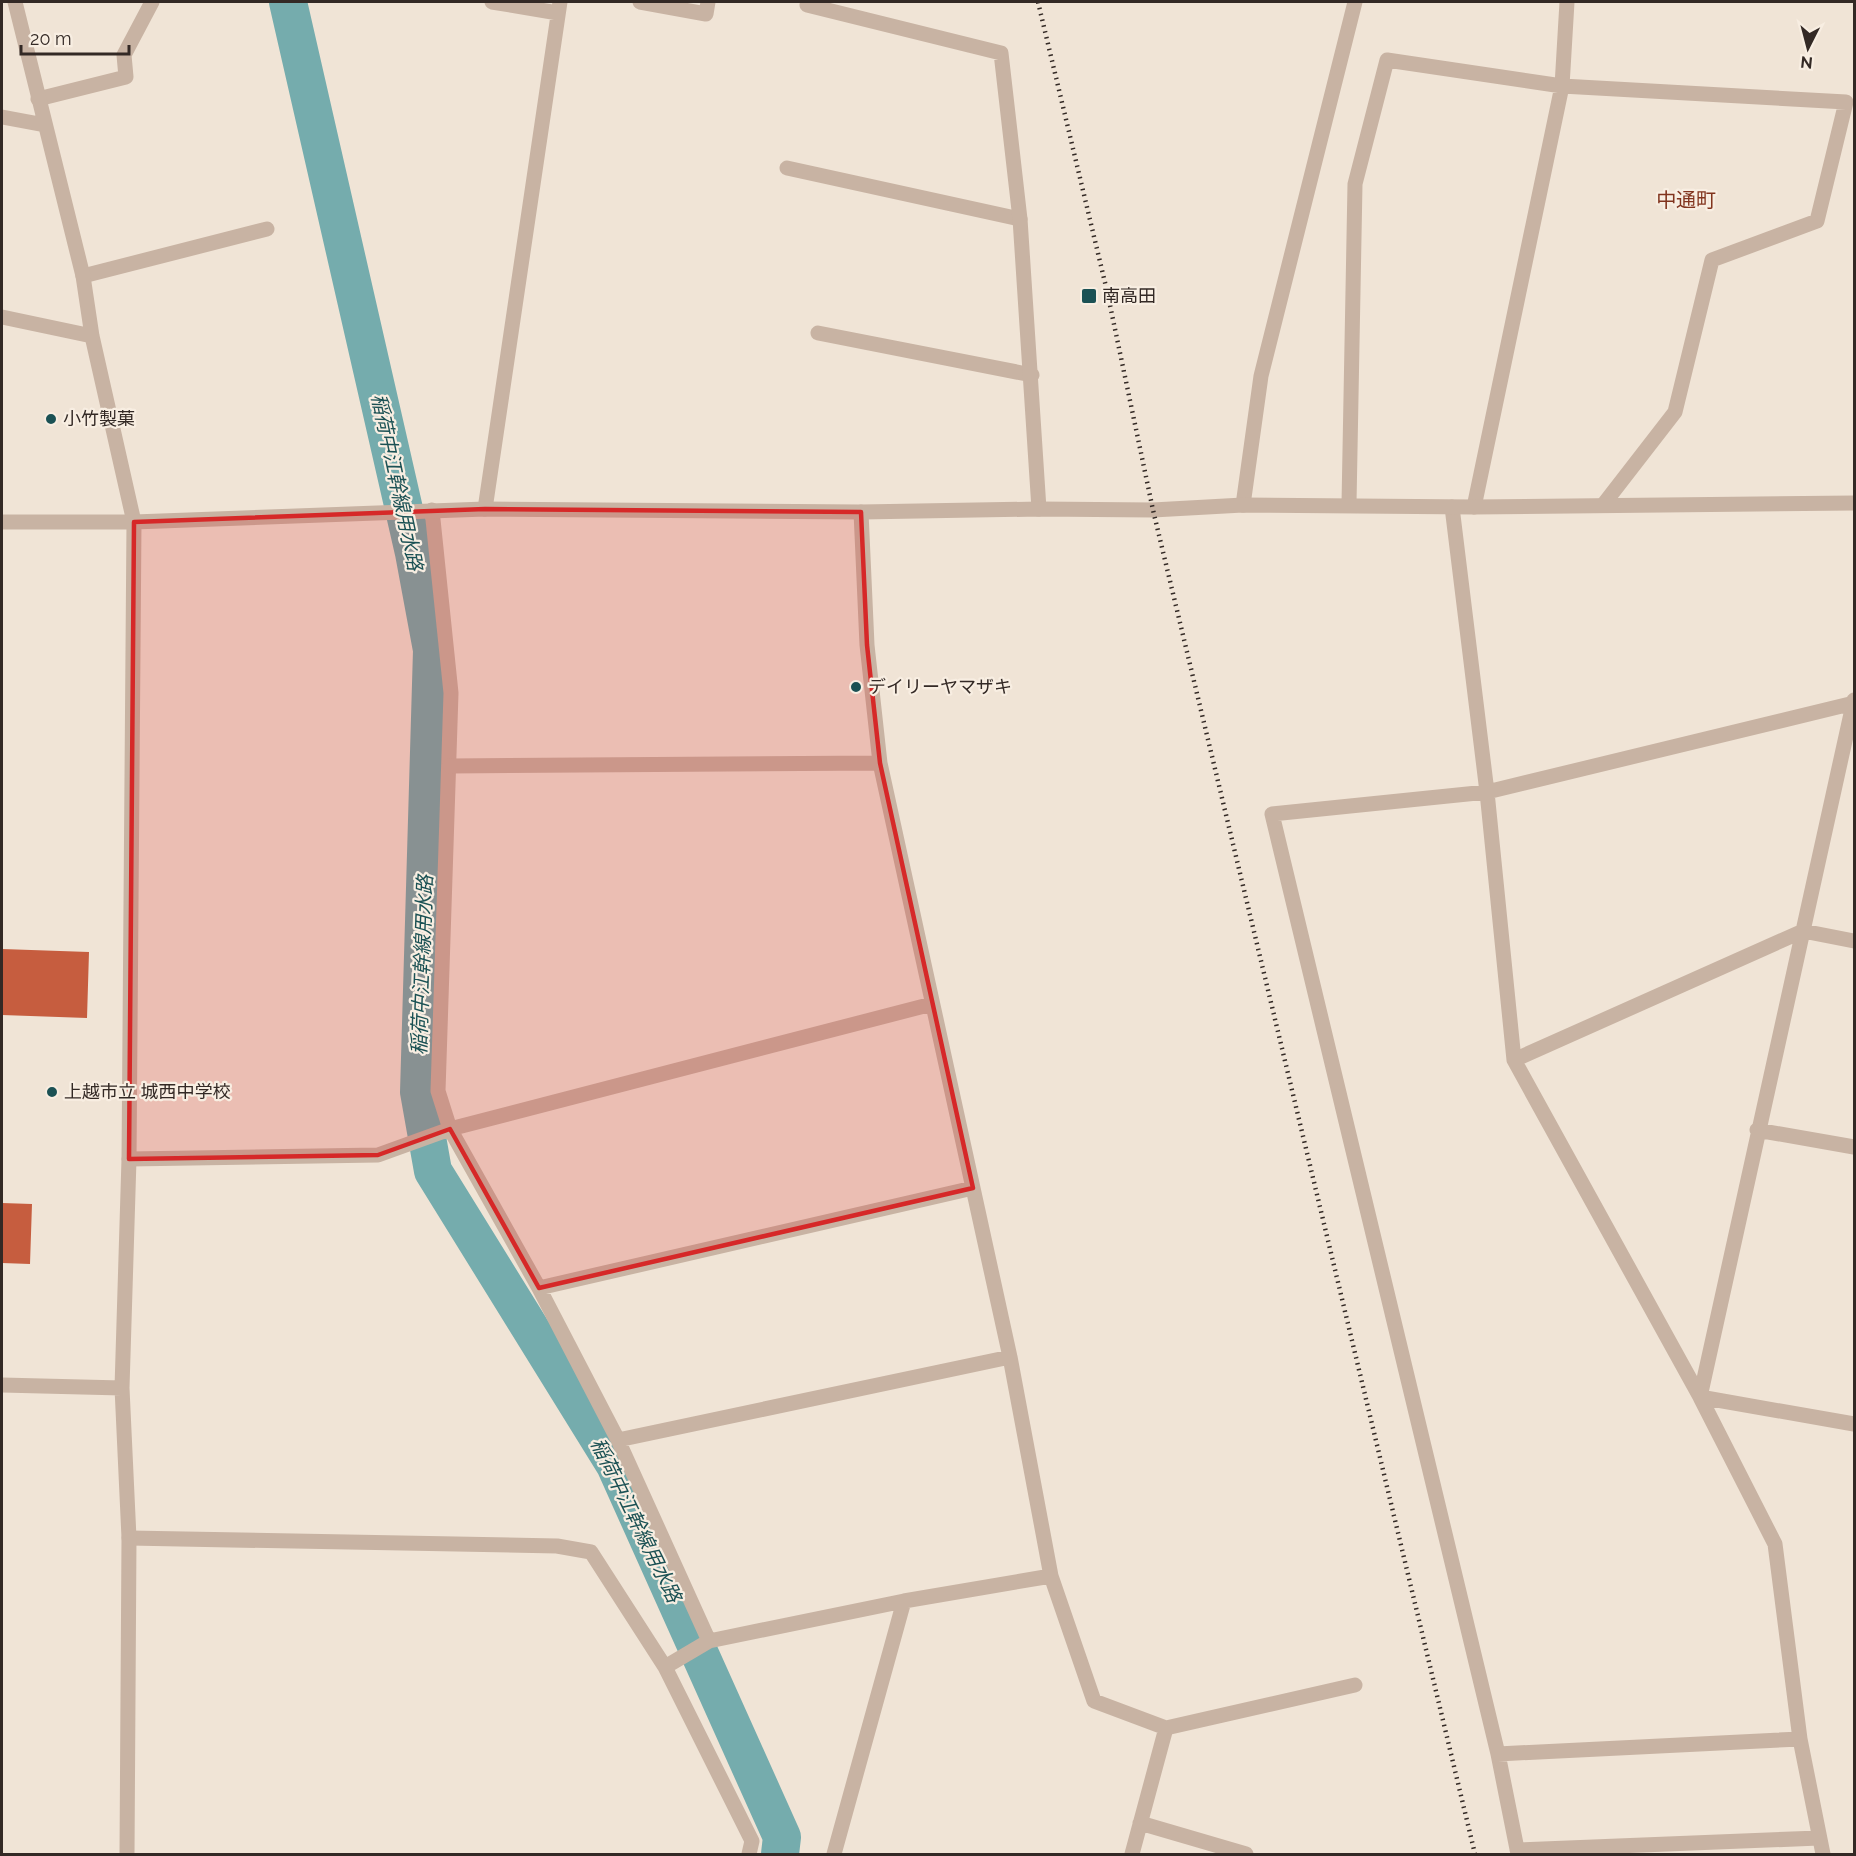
<svg xmlns="http://www.w3.org/2000/svg" width="1856" height="1856" viewBox="0 0 1856 1856" font-family="Raleway,'Noto Sans JP',sans-serif">
<style>
.lines{fill:none;stroke-linecap:round;stroke-linejoin:round}
.canal{stroke:#75acad;stroke-width:38}
.building{fill:#c65d3f}
.service{stroke:#c8b3a3;stroke-width:15}
.minor{stroke:#c8b3a3;stroke-width:15}
.tertiary{stroke:#c8b3a3;stroke-width:15}
.rail{stroke:#332925;stroke-width:4.5;stroke-dasharray:1.5 4.5;stroke-linecap:butt}
.marked{fill:#d62828;fill-opacity:0.2;stroke:#d62828;stroke-width:4.5;stroke-linejoin:round}
.poi-dot{fill:#1b5154;stroke:#f8eee2;stroke-width:2}
.labels{text-anchor:middle;stroke-width:4.5;stroke-linejoin:round;paint-order:stroke}
.poi-label{font-size:18px;fill:#332925;stroke:#f8eee2;text-anchor:start}
.neighbourhood-label{font-size:20px;fill:#81341e;stroke:#f8eee2}
.water-label{font-size:20px;font-style:italic;fill:#1b5154;stroke:#f8eee2}
</style>
<rect width="100%" height="100%" fill="#f0e4d6"/>
<g class="lines">
<!-- canal -->
<path class="canal" d="M288 2 414 553 432 650 419 1092 433 1171 615 1465 782 1837 780 1854"/>
</g>
<!-- building -->
<path class="building" d="M2 949 89 952 87 1018 2 1015Z
M2 1203 32 1204 30 1264 2 1263Z"/>
<g class="lines">
<!-- service -->
<path class="service" d="M640 2 706 14 708 2
M38 99 126 77 124 55 152 2
M787 168 1020 219
M83 276 267 229
M818 333 1032 375
M432 510 451 693 438 1091 450 1129"/>
<!-- minor -->
<path class="minor" d="M15 2 83 276 92 336 134 522
M492 2 558 13
M807 5 1001 53 1020 219 1039 509
M2 117 45 125
M2 317 92 336
M1349 504 1355 184 1387 60 1562 86 1846 102 1817 221 1712 260 1675 412 1603 505
M1243 505 1261 376 1355 2
M1452 507 1487 792 1514 1060 1700 1397 1775 1544 1800 1739 1823 1854
M1474 507 1562 86 1567 2
M485 509 560 2
M861 512 867 645 880 763 1010 1357 1051 1576 1094 1701 1166 1728 1132 1854
M1854 700 1700 1397 1854 1424
M450 766 880 763
M1514 1060 1803 931 1854 941
M450 1129 539 1288 618 1440 709 1641
M1757 1130 1854 1147
M129 1159 378 1155 450 1129 932 1004
M539 1288 973 1188
M618 1440 1010 1357
M129 1538 557 1546 591 1552 665 1667 752 1841 749 1854
M665 1667 709 1641 904 1601 1051 1576
M1166 1728 1355 1685
M1498 1754 1800 1739
M1140 1823 1246 1854
M1517 1850 1819 1838
M834 1854 904 1601
M1518 1854 1498 1754 1272 814 1487 792 1854 703"/>
<!-- tertiary -->
<path class="tertiary" d="M2 522H134L485 509 861 512 1039 509 1153 510 1243 505 1474 507 1854 503
M2 1385 122 1388
M127 1854 129 1538 122 1388 129 1159 134 522"/>
<!-- rail -->
<path class="rail" d="M1038 2 1107 291 1153 510 1475 1854"/>
</g>
<!-- marked area -->
<path class="marked" d="M485 509 861 512 867 645 880 763 973 1188 539 1288 450 1129 378 1155 129 1159 134 522Z"/>
<!-- markers -->
<g class="poi-dot">
<rect x="1081" y="288" width="16" height="16" rx="3"/>
<circle cx="51" cy="419" r="6"/>
<circle cx="856" cy="687" r="6"/>
<circle cx="52" cy="1092" r="6"/>
</g>
<g class="labels">
<!-- poi labels -->
<g class="poi-label">
<text x="1102" y="302">南高田</text>
<text x="63" y="425">小竹製菓</text>
<text x="868" y="693">デイリーヤマザキ</text>
<text x="64" y="1098">上越市立 城西中学校</text>
</g>
<!-- neighbourhood labels -->
<g class="neighbourhood-label">
<text x="1686" y="207">中通町</text>
</g>
<!-- water labels -->
<g class="water-label">
<text transform="translate(397 482) rotate(78)" y="7">稲荷中江幹線用水路</text>
<text transform="translate(422 965) rotate(-88)" y="7">稲荷中江幹線用水路</text>
<text transform="translate(636 1520) rotate(64)" y="7">稲荷中江幹線用水路</text>
</g>
</g>
<!-- border -->
<rect width="1856" height="1856" fill="none" stroke="#332925" stroke-width="6"/>
<!-- north arrow -->
<g transform="translate(1808 48) rotate(186)" stroke="#f8eee2" stroke-width="4.5" paint-order="stroke">
<path d="M0-4.5L10 22L0 15L-10 22Z" fill="#332925"/>
<text y="-9" font-size="16" font-weight="bold" text-anchor="middle" fill="#332925">N</text>
</g>
<!-- scale -->
<path d="M21 45v9h108v-9" fill="none" stroke="#332925" stroke-width="3"/>
<text x="30" y="45" font-size="18" fill="#332925" stroke="#f8eee2" stroke-width="4.5" paint-order="stroke">20 m</text>
</svg>
